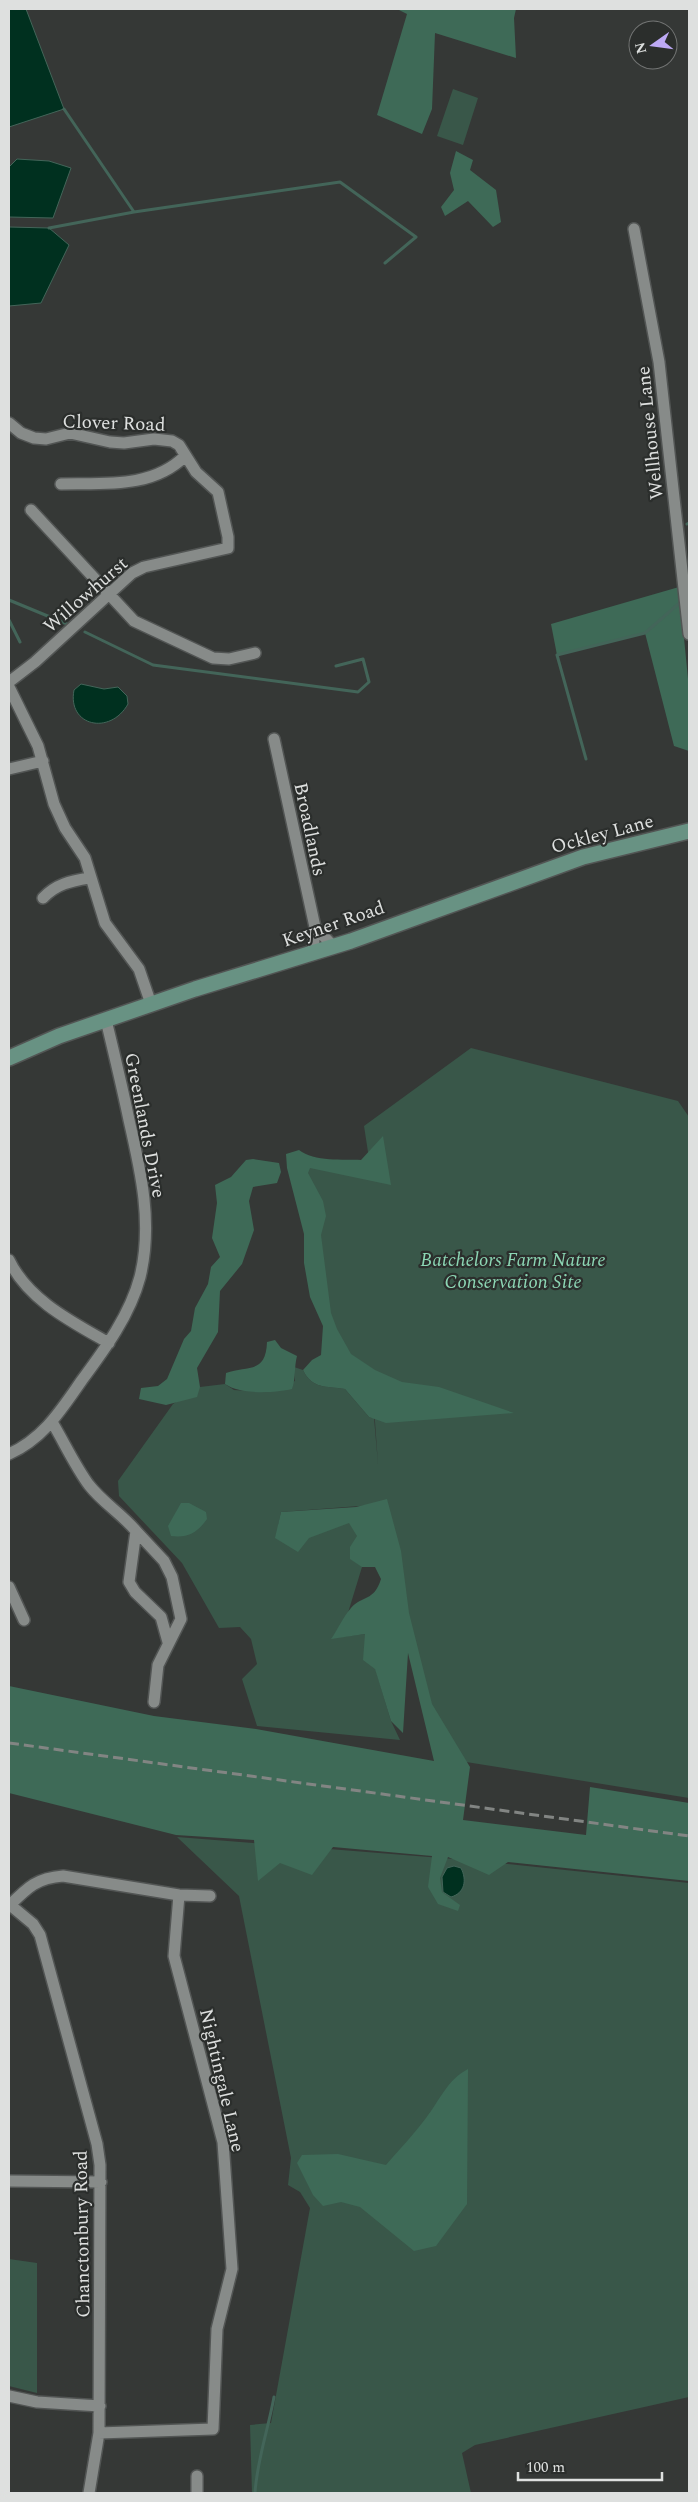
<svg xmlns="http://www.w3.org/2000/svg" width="698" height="2502" viewBox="0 0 698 2502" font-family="Spectral,serif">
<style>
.green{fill:#395749;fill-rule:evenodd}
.forest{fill:#3e6a57}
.water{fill:#00301f;stroke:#436559}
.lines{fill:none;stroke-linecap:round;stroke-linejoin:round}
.stream{stroke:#436559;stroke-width:3}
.street-casing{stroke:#525554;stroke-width:14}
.secondary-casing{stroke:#525554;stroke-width:18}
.street{stroke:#878b89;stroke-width:11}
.secondary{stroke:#689283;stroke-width:15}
.rail{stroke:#828583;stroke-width:3;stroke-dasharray:10 5;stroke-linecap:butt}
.labels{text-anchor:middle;stroke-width:4.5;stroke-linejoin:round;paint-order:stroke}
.street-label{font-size:19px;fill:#dee0df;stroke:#2b2e2c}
.park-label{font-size:19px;font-style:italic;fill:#8cd6b4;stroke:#2b2e2c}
</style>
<rect width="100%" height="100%" fill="#353836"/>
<!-- green -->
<path class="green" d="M453 89 478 98 463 145 437 136Z
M471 1048 678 1101 689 1117V1798L460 1761 427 1706 381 1505 347 1616 332 1638 365 1634 391 1721 400 1740 257 1726 242 1679 257 1664 251 1639 240 1627 219 1628 182 1563 119 1496 118 1481 173 1404 200 1387 225 1384 234 1390 264 1392 295 1381 294 1367 303 1370C312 1389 326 1386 345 1389L369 1417 374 1418 378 1464 372 1379 329 1349 299 1161 370 1165 364 1126ZM372 1505 278 1526 281 1512Z
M177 1837 479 1861 689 1883V2397L475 2445 462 2453 471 2493H252L250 2425 271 2423 310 2208 300 2192 288 2185 291 2158 239 1896Z
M9 2259 37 2263V2393L9 2386Z"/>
<!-- forest -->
<path class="forest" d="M397 9H516L514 18 516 58 435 33 432 109 422 134 377 115 407 14Z
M456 151 473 160 470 170 496 190 501 222 493 227 468 201 445 216 441 207 454 190 450 173Z
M679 587 689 689V751L674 746 645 633 557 655 551 624Z
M383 1136 391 1185 310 1168 308 1173 323 1201 326 1216 321 1235 331 1313 337 1329 351 1354 375 1370 402 1382 439 1387 514 1413 386 1423 369 1417 345 1389C326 1386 312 1389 303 1370L312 1360 321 1355 323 1326 310 1297 304 1263V1234L287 1168 286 1154 299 1150C314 1162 344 1159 361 1160Z
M253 1159 279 1163 281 1172 277 1183 253 1187 249 1201 254 1230 242 1264 220 1291 218 1332 197 1368 200 1387 197 1397 166 1405 139 1399 141 1388 158 1386 167 1379 184 1339 191 1331 195 1308 208 1284 211 1267 220 1257 212 1238 217 1203 215 1185 231 1177 246 1160Z
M275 1340 281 1348 297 1356C294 1367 296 1378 292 1389 274 1393 241 1395 225 1384L226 1373C246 1365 266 1375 267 1342Z
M387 1499 401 1551 409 1613 432 1704 470 1767 463 1820 586 1835 590 1787 689 1803V1881L508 1862 489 1875 448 1857 440 1878 442 1892 460 1905 458 1911 438 1904 428 1887 432 1856 333 1847 312 1875 280 1863 258 1881 254 1840 176 1835 9 1793V1686L154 1716 256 1729 434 1761 408 1653 403 1733 391 1721 375 1669 363 1660 365 1634 331 1639C338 1629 343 1617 351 1608 362 1595 374 1602 381 1579L375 1567H362L350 1559V1547L357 1536 349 1523 309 1538 298 1552 275 1538 281 1512 356 1507Z
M181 1503H189L206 1512 207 1519C197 1533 188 1538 171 1536L168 1526Z
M468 2069 467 2204 436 2246 414 2251 360 2207 341 2202 323 2206 313 2195 297 2163 302 2155 338 2154 386 2165C399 2150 414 2134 426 2118 440 2100 447 2080 468 2069Z"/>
<!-- water -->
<path class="water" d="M9 9H26L64 109 9 127Z
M17 159 49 161 71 168 53 218 9 217V167Z
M9 227 49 228 69 245 41 303 9 306Z
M81 684 104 689 118 687 127 696 128 704C110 736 67 726 74 690Z
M454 1866 461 1868C467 1880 465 1893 451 1897L443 1892 442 1877 447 1868Z"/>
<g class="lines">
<!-- stream -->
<path class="stream" d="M64 109 134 212
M49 228 134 212 340 182 416 237 385 263
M687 524 689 523
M9 600 67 624
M9 620 20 642
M85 632 153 665 358 692 369 682 363 659 336 666
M586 759 557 655 645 633 683 600
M255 2493C257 2460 268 2430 274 2397"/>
<defs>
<path id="street" d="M634 229 659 362 689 634
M9 423 21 433 34 438 46 439 70 433 110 442 124 443 154 439 172 441 179 445 196 472 218 492 228 537V548L144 567 132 573 35 662 9 682
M61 484C103 483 152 489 185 456
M31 510 134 621 213 658 229 659 255 653
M9 687 38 746 54 804 65 828 85 858 105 923 139 969 151 1004
M274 739 315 927 313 952
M9 769 43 761
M43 898C56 884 71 881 89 878
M315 927 333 946
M9 1260C28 1300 72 1322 109 1343
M52 1422C64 1442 75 1466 89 1485 103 1503 122 1514 136 1531L129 1582 135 1592 161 1617 168 1642
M9 1454C44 1438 61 1410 82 1380 105 1349 130 1315 140 1277 153 1224 141 1172 129 1120 122 1086 114 1053 106 1020
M136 1531 164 1561 172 1577 181 1619 158 1665 154 1702
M9 1587 24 1620
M9 1904 33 1924 40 1935 97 2144 100 2165 99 2433 89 2493
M10 1905C28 1887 37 1878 63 1876L179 1895 210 1896
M9 2181 101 2182
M9 2396 37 2402 100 2406
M99 2433 213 2429 217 2329 232 2269 223 2142 174 1956 179 1895
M197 2476V2493"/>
<path id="secondary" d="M9 1058 59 1036 195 989 351 941 583 857 689 831"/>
</defs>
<!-- street casing -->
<use href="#street" class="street-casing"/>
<!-- secondary casing -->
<use href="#secondary" class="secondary-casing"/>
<!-- street -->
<use href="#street" class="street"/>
<!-- secondary -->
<use href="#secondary" class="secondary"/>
<!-- rail -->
<path class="rail" d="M9 1743 689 1836"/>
</g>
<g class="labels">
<!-- street labels -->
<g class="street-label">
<text transform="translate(114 422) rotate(2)" y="7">Clover Road</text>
<text transform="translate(649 433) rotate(-96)" y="7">Wellhouse Lane</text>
<text transform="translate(85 594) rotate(-41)" y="7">Willowhurst</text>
<text transform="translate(311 829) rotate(78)" y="7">Broadlands</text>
<text transform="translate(602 833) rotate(-15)" y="7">Ockley Lane</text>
<text transform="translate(333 923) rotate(-19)" y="7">Keyner Road</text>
<text transform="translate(146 1125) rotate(79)" y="7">Greenlands Drive</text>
<text transform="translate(223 2080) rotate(77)" y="7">Nightingale Lane</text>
<text transform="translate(81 2234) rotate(-91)" y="7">Chanctonbury Road</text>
</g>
<!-- park labels -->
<g class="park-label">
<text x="513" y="1266">Batchelors Farm Nature<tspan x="513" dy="22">Conservation Site</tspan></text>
</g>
</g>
<!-- border -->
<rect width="698" height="2502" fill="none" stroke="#dee0df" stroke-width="20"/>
<!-- north arrow -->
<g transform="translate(653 45) rotate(256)"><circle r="24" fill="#2b2e2c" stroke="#737574"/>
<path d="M0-4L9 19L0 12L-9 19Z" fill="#bda9f5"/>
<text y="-8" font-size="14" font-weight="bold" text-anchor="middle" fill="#dee0df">N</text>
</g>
<!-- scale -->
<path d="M518 2472v8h144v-8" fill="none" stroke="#dee0df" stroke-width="2.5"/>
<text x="526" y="2472" font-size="15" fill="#dee0df" stroke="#2b2e2c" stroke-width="4" paint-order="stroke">100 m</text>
</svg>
